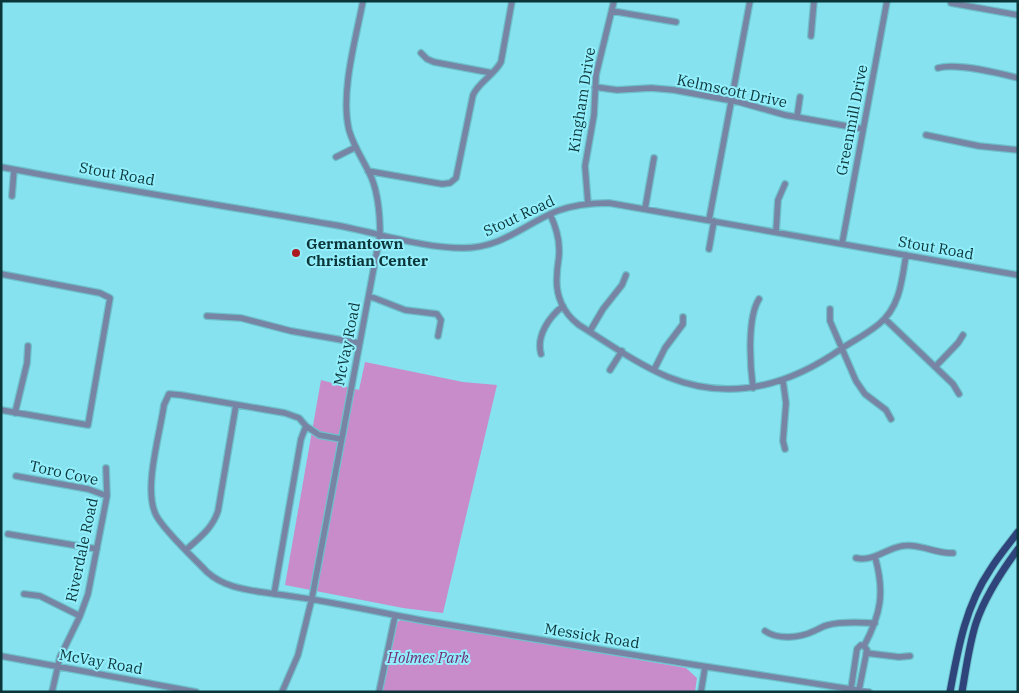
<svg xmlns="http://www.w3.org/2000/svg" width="1019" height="693" viewBox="0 0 1019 693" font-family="'IBM Plex Serif',serif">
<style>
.green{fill:#c98cca}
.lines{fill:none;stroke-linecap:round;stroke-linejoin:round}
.minor-casing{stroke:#6dbfca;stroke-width:8}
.major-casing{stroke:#6dbfca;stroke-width:9}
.minor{stroke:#7784a4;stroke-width:5.5}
.major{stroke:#2f447a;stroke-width:7}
.poi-dot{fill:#ac191e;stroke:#93effb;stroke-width:2}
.labels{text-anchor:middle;stroke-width:4;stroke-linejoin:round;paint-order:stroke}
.street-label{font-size:15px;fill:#0b3539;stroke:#93effb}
.poi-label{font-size:15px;font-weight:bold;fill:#0b3539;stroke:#93effb;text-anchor:start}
.park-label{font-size:15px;font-style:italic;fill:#732a76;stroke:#93effb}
</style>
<rect width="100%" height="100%" fill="#85e2ee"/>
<!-- green -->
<path class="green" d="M365 362 463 382 497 385 443 613 403 608 285 585 321 380 359 390Z
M402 619 686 668 697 678 695 692H381L397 622Z"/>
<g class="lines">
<defs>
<path id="minor" d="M951 3 1018 15
M612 11 676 22
M811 36 814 1
M421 53 427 59 434 62 492 73
M938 68C956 63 999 73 1018 78
M595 87 617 90 651 88 674 90 739 102 785 115 863 129
M797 117 800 97
M926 135 979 146 1018 150
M336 157 356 147
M1 167C110 188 220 205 329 224 372 231 420 248 463 248 502 248 523 225 557 211 573 205 591 203 609 203L1018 275
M368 171 442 184 450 183 456 178 473 95C479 82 494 75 501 62L512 1
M12 196 14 170
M588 204 585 166 594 115 596 75 614 1
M645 209 654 158
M550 214C555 225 559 236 559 248 560 257 557 265 557 275 555 295 563 313 579 325 608 343 637 364 668 377 730 402 788 386 841 349 853 341 867 334 879 324 900 307 902 280 906 255
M709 220 750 1
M776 232 778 200 785 184
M842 244 887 1
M709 249 714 221
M1 274 100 293 110 298 88 425 1 410
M369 296 405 310 437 314 441 320 438 336
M830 309V321L856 381 865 394 886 410 891 419
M207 316 241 318 291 331 359 343
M885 319 953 384 959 394
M590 331 603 309 622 285 626 275
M541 354C536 336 549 317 563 306
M935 367 958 343 963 335
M610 370 622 351
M654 370 665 348 683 324V317
M783 381 786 403 783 441 785 449
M753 388C750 365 747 318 759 299
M15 413 27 363 28 346
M306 426 301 439 274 594C250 590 226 589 207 572 194 558 164 531 156 515 143 489 160 434 164 405L169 394 181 395 285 413 299 418 306 426 319 435 341 439
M16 476 88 489 107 496
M8 534 97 549
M186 550C200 537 212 529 218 511L236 405
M856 558C873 562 885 549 902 546 920 543 935 554 953 553
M24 594 40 596 80 616
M274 594C329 600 383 614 438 623 582 647 725 670 869 692
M765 631C778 640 800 638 814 631 819 629 823 626 828 625 843 621 860 623 875 623
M866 653 899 657 910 656
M1 656 196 692
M851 689 857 649 861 645 864 646C881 614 885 592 875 557
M859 690 867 650 864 646
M52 692 60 657 80 616 88 594 107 496 106 468
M282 692 298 655 312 598 380 235C380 216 379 197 372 179 365 162 354 148 349 130 340 93 356 38 363 1
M379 692 395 616
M701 692 705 667"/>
<path id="major" d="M950 692C958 649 965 607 990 570 998 557 1008 545 1018 532
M962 692C966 669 969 645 976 623 985 596 1001 572 1018 549"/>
</defs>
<!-- minor casing -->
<use href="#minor" class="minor-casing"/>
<!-- major casing -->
<use href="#major" class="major-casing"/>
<!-- minor -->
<use href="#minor" class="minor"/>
<!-- major -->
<use href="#major" class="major"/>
</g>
<!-- markers -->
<circle class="poi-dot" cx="296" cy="253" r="5"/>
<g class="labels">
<!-- street labels -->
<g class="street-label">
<text transform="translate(732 91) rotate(12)" y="5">Kelmscott Drive</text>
<text transform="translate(582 100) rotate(-81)" y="5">Kingham Drive</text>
<text transform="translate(852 120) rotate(-79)" y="5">Greenmill Drive</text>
<text transform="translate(117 174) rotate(10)" y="5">Stout Road</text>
<text transform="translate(519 216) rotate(-25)" y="5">Stout Road</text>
<text transform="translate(936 248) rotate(10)" y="5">Stout Road</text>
<text transform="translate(347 344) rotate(-79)" y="5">McVay Road</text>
<text transform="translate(64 473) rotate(12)" y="5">Toro Cove</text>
<text transform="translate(82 550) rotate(-78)" y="5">Riverdale Road</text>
<text transform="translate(592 636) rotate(9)" y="5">Messick Road</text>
<text transform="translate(101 662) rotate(10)" y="5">McVay Road</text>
</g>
<!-- poi labels -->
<g class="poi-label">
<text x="306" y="249">Germantown<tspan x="306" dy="17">Christian Center</tspan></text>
</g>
<!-- park labels -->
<g class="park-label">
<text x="428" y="663">Holmes Park</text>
</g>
</g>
<!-- border -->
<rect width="1019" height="693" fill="none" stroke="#0b3539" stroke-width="5"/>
</svg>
